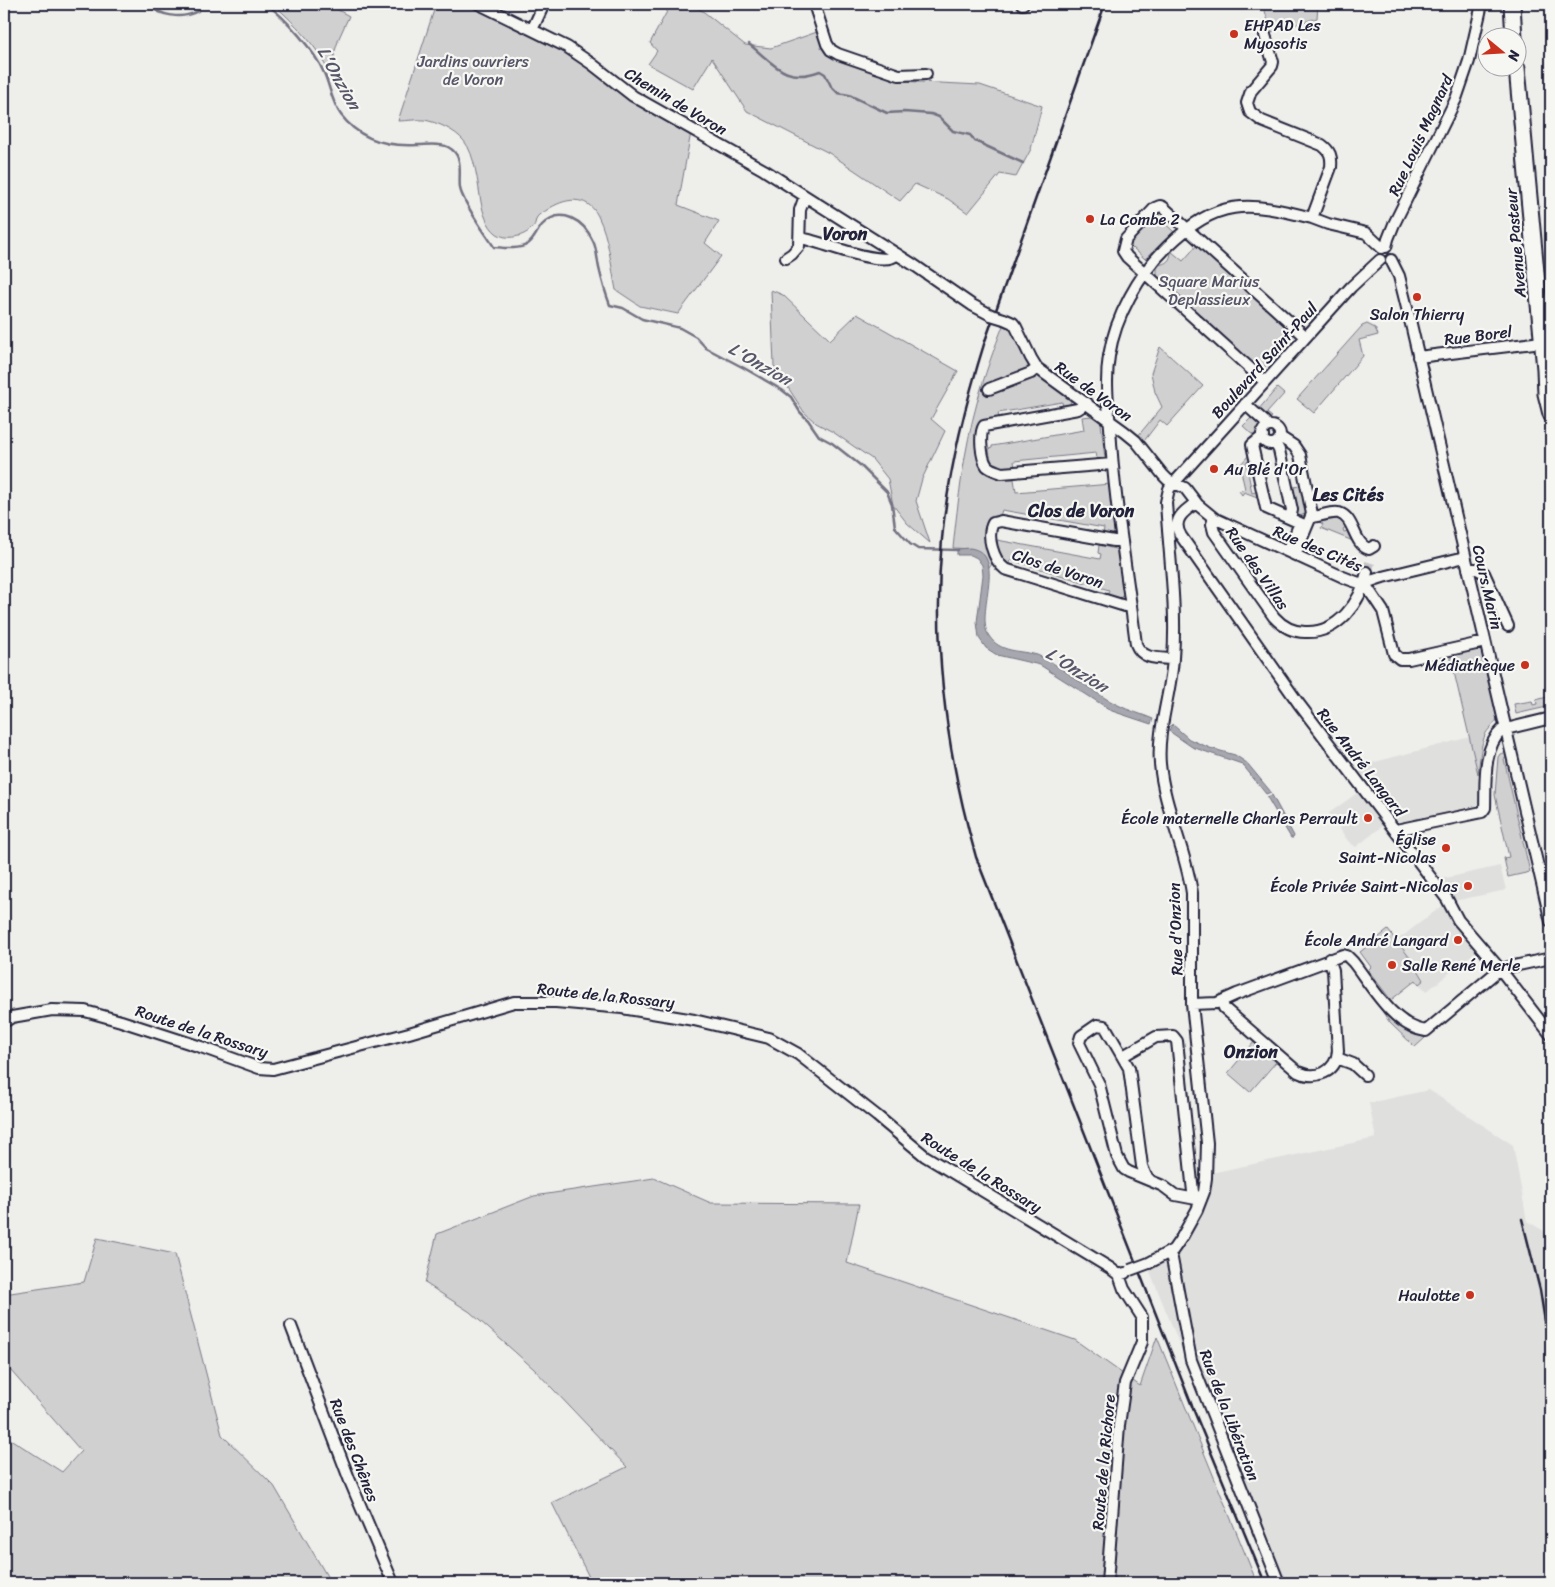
<svg xmlns="http://www.w3.org/2000/svg" width="1555" height="1587" viewBox="0 0 1555 1587" font-family="Sriracha,sans-serif">
<style>
.built{fill:#dfdfde}
.green{fill:#d0d0d1;stroke:#797986}
.water{fill:#a7a7af;stroke:#727281}
.lines{fill:none;stroke-linecap:round;stroke-linejoin:round}
.stream{stroke:#727281;stroke-width:2.5}
.minor-tunnel{stroke:#c5c5c8;stroke-width:10;stroke-dasharray:10 5;stroke-linecap:butt}
.minor-casing{stroke:#22223b;stroke-width:14}
.secondary-casing{stroke:#22223b;stroke-width:19}
.minor{stroke:#f6f6f2;stroke-width:10}
.secondary{stroke:#f6f6f2;stroke-width:15}
.rail{stroke:#22223b;stroke-width:2.5}
.minor-bridge-casing{stroke:#22223b;stroke-width:14;stroke-linecap:butt}
.minor-bridge{stroke:#f6f6f2;stroke-width:10}
.poi-dot{fill:#c8321e;stroke:#f6f6f2;stroke-width:2}
.labels{text-anchor:middle;stroke-width:4.5;stroke-linejoin:round;paint-order:stroke}
.poi-label{font-size:16px;fill:#22223b;stroke:#f6f6f2;text-anchor:end}
.park-label{font-size:16px;fill:#565668;stroke:#f6f6f2}
.street-label{font-size:16px;fill:#22223b;stroke:#f6f6f2}
.water-label{font-size:18px;font-style:italic;fill:#575769;stroke:#f6f6f2}
.neighbourhood-label{font-size:18px;font-weight:bold;fill:#22223b;stroke:#f6f6f2}
</style>
<rect width="100%" height="100%" fill="#eeeeeb"/>
<filter id="ink" filterUnits="userSpaceOnUse"><feTurbulence type="fractalNoise" baseFrequency=".02" numOctaves="2"/><feDisplacementMap in="SourceGraphic" scale="10" xChannelSelector="R" yChannelSelector="G"/><feConvolveMatrix kernelMatrix="1 2 1 2 8 2 1 2 1" color-interpolation-filters="sRGB"/></filter>
<g filter="url(#ink)">
<!-- built -->
<path class="built" d="M1470 737 1482 789 1477 806 1404 823 1387 817 1352 768Z
M1360 791 1385 824 1356 847 1348 841 1329 813Z
M1500 866 1506 890 1454 901 1437 880Z
M1442 906 1479 949 1426 992 1419 984 1424 980 1422 975 1396 941Z
M1429 1090 1513 1145 1527 1221 1551 1235V1583H1276L1149 1269 1176 1256 1201 1216 1211 1173 1376 1138 1369 1103Z"/>
<!-- green -->
<path class="green" d="M273 4H327L349 16 339 38 334 54 337 82C328 72 324 62 317 51 305 34 289 18 273 4Z
M436 4H466L568 52 691 132 678 205 719 221 705 243 721 256 678 314 640 306 616 290C611 266 609 238 598 216 587 194 564 198 547 210 544 212 539 214 537 217 535 220 536 224 533 227 525 237 506 241 496 233 487 226 483 212 481 202 478 185 475 154 464 141 455 130 437 122 424 120 416 119 406 121 398 121Z
M671 4H691L704 12 745 45 771 48 817 32 823 46 834 57 900 81 980 85 1042 106 1031 149 1016 177 1000 174 968 213 948 199 915 184 900 201 829 153 747 111 712 58 693 89 648 64 657 51 650 43Z
M1263 4H1318L1317 18 1271 32Z
M1158 210 1162 211 1158 217 1174 232 1145 259 1133 248 1128 253 1127 244Z
M1198 244 1292 329 1293 337C1279 341 1265 352 1265 368L1257 369 1157 280V265C1167 264 1171 260 1171 251L1183 261Z
M771 290 783 295 830 340 857 314 958 371 931 419 945 431 922 479 916 501 930 543 907 523 893 505 888 479 872 459 833 432 816 423 804 412 774 366Z
M1004 323 1009 324 1013 329 1029 368 984 387 986 394 1036 375 1042 377 1069 397 1071 401 1070 405 1063 407 1062 402 998 413 999 419 982 422 984 469C993 477 1002 479 1014 479L1016 492 1111 484 1116 531 1112 535H1103L1104 528 1002 510 1000 516C974 519 987 550 992 564L989 568 985 557 973 549 953 548C958 500 964 450 977 403 984 376 994 349 1004 323Z
M1367 324 1375 328 1378 335 1359 340 1363 356 1314 413 1297 399 1362 326Z
M1160 347 1203 386 1167 426 1160 420 1141 445 1137 437 1162 407 1155 392 1151 373Z
M1277 388 1284 394 1267 413 1272 417 1270 419 1258 410Z
M1092 416 1101 423 1105 459H1097L1096 453 1014 461 1015 468C997 469 991 468 989 449L992 448V446L1084 430 1082 417Z
M1253 416 1261 426 1260 431 1255 437 1243 426Z
M1249 452 1252 460 1246 462 1252 493 1259 491 1260 498 1244 492 1242 495 1239 491 1245 489 1240 467 1234 468 1237 463 1240 465 1249 455 1247 453Z
M1301 486 1307 513 1300 516 1296 513 1292 490 1293 487Z
M1342 518 1346 527 1343 529 1344 532 1348 531 1353 541 1321 528 1323 524 1319 522Z
M997 540 1100 559 1101 554 1098 553 1099 545 1115 549 1119 553 1124 594 1120 598 1107 597 1109 590 1011 560 1009 566C1001 560 996 551 997 540Z
M1481 647 1498 717C1496 723 1490 727 1486 733 1480 745 1480 761 1478 774L1450 655Z
M1551 696V706L1516 714 1514 704 1532 701 1533 705 1537 704 1536 700Z
M1509 752 1510 757 1504 759 1530 872 1508 877 1504 858 1509 857 1495 795 1498 757 1500 754Z
M1388 930 1414 963 1424 980 1419 984 1416 980 1391 1000 1368 970 1371 967 1360 952Z
M1376 1002 1398 1025 1425 1038 1415 1047 1390 1023Z
M1254 1042 1276 1062 1250 1092 1228 1073Z
M654 1178 711 1203 859 1204 847 1263 1075 1340 1140 1386 1157 1337 1257 1583H592L552 1503 627 1467 534 1369 470 1312 425 1283 437 1234 534 1196Z
M97 1238 175 1254 222 1435 274 1486 331 1583H4V1435L62 1472 81 1451 4 1363V1294L84 1282Z"/>
<!-- water -->
<path class="water" d="M970 548C1009 554 974 614 989 636 1000 653 1020 650 1037 655 1053 661 1067 674 1082 683 1094 691 1105 699 1118 705 1129 711 1142 714 1153 719L1151 724 1112 711 1040 665 997 655 986 648 979 638 977 622 983 575 982 565 977 558 971 555H957V549Z
M1172 724 1189 739 1210 748 1235 755 1247 763 1271 792 1266 794 1242 764 1192 747 1169 731Z
M1272 795 1294 836 1293 838H1291L1267 797Z"/>
<g class="lines">
<!-- stream -->
<path class="stream" d="M147 4C160 16 182 20 198 11L199 4
M233 4H234
M266 4C285 17 315 51 324 73 330 86 332 103 341 115 360 140 389 147 418 145 427 145 440 143 448 147 465 156 458 174 460 188 462 202 486 234 494 247 505 248 519 250 528 244 534 240 537 231 542 225 561 205 584 221 593 241 597 249 597 259 599 268 602 281 605 292 610 305L623 308 642 319 680 328 696 337 706 348 744 368 782 390 791 397 800 412 808 420 819 436 832 443 860 465 887 492 892 504 895 527 910 544 918 549 958 550
M749 44C774 64 785 84 820 71L825 74 831 86 838 93 849 95 887 113 904 112 931 114 939 117 953 131 970 135 975 141 1023 163"/>
<!-- minor-tunnel -->
<path class="minor-tunnel" d="M1367 572 1371 559"/>
<defs>
<path id="minor" d="M479 4 567 47 592 64 633 96 764 170 914 265 972 305 991 315
M814 4 827 44 831 50 838 54 899 75 926 74
M1022 4H1023
M532 30 544 4
M1265 35 1273 62 1272 66 1251 91 1247 103 1250 112 1262 121 1322 145C1330 151 1332 156 1331 167L1312 218 1328 224 1366 233 1382 248
M800 238C819 240 884 270 897 254
M1386 247 1388 239 1394 224 1456 99 1469 61 1482 4
M786 258 792 254 799 246 800 210 805 196
M1391 260 1399 276 1410 320 1551 922
M1004 319 1013 323 1016 327 1031 358 1037 368 1125 432 1136 441 1163 475 1168 480 1185 488 1198 505 1214 518 1343 577C1365 586 1361 584 1383 577L1465 557
M1418 357 1542 342
M1265 382 1127 257 1123 251 1126 239 1155 208 1160 206 1163 207 1305 336
M989 389 1031 373 1037 368
M1087 403 1078 409 984 426C979 434 981 458 987 466 991 470 997 471 1002 473L1112 464
M1245 404 1265 422 1268 426
M1262 435a9 9 0 1 1 18 0a9 9 0 1 1-18 0Z
M1263 436 1252 445 1266 508 1300 523
M1280 437 1294 446 1300 455 1312 514 1307 526 1300 523 1288 551
M1275 443 1279 450 1292 510 1290 518
M1196 503C1184 511 1171 520 1181 536L1299 704 1447 899 1458 920 1500 969 1551 1035
M1311 517C1320 517 1331 511 1339 513 1355 518 1353 544 1369 549L1374 546
M1214 518 1212 524 1214 532 1274 617C1283 627 1292 632 1305 632 1338 634 1361 602 1367 572
M1122 541H1114L1001 521 993 523C986 536 993 560 1005 569L1125 606 1131 605
M1295 555 1307 526
M1468 569H1477L1484 573 1508 626
M1365 584 1383 611 1394 654 1400 659H1409L1485 642
M1173 659C1159 658 1142 660 1136 644 1127 572 1114 500 1110 427 1108 403 1105 380 1109 356 1115 317 1139 274 1167 247 1217 198 1247 201 1312 218
M1396 830 1482 812 1485 808C1486 784 1482 748 1502 730L1551 718
M1539 872 1551 869
M1222 1001 1224 1008 1298 1072C1316 1080 1336 1073 1338 1051L1333 970 1329 959
M1192 1004 1217 1003 1237 994 1343 955 1347 956 1353 962C1371 985 1394 1027 1426 1031L1500 969 1551 958
M4 1022 12 1017 52 1010 85 1011 121 1021 201 1047 259 1068 273 1069 409 1033 514 1002H556L622 1008 694 1020 769 1038 798 1054 877 1116 925 1156 1110 1268 1119 1275
M1123 1056 1156 1037 1173 1036 1177 1041 1193 1192 1197 1199
M1337 1058 1353 1064 1365 1075
M1150 1180 1146 1176 1142 1166 1129 1068 1106 1028 1104 1026 1097 1025 1081 1036 1079 1043 1099 1084 1117 1156 1124 1169 1129 1172 1163 1186 1175 1195 1201 1200
M1169 1253 1172 1259 1191 1360 1279 1583
M1149 1263 1173 1250 1182 1237 1197 1210 1204 1192 1206 1178 1207 1143 1192 1004V893C1186 850 1164 808 1160 764 1157 728 1171 694 1173 658 1177 607 1169 554 1166 502L1169 489 1174 483 1351 287 1380 260
M291 1326 350 1481 393 1583
M1107 1583 1119 1425 1125 1383 1142 1342V1317L1124 1289 1119 1275 1125 1273"/>
<path id="secondary" d="M1512 4 1514 38
M1517 68 1545 369 1546 394 1551 414"/>
</defs>
<!-- minor casing -->
<use href="#minor" class="minor-casing"/>
<!-- secondary casing -->
<use href="#secondary" class="secondary-casing"/>
<!-- minor -->
<use href="#minor" class="minor"/>
<!-- secondary -->
<use href="#secondary" class="secondary"/>
<!-- rail -->
<path class="rail" d="M1105 4 985 341C965 405 948 472 942 539 932 648 946 752 976 857L1194 1411 1265 1583
M1522 1219 1540 1290 1551 1359
M1551 1357V1388"/>
<defs>
<path id="minor-bridge" d="M991 315 1004 319
M1130 1270 1149 1263"/>
</defs>
<!-- minor-bridge casing -->
<use href="#minor-bridge" class="minor-bridge-casing"/>
<!-- minor-bridge -->
<use href="#minor-bridge" class="minor-bridge"/>
</g>
</g>
<!-- markers -->
<g class="poi-dot">
<circle cx="1234" cy="34" r="5"/>
<circle cx="1090" cy="219" r="5"/>
<circle cx="1417" cy="297" r="5"/>
<circle cx="1214" cy="469" r="5"/>
<circle cx="1525" cy="665" r="5"/>
<circle cx="1368" cy="818" r="5"/>
<circle cx="1446" cy="848" r="5"/>
<circle cx="1468" cy="886" r="5"/>
<circle cx="1458" cy="940" r="5"/>
<circle cx="1392" cy="965" r="5"/>
<circle cx="1470" cy="1295" r="5"/>
</g>
<g class="labels">
<!-- poi labels -->
<g class="poi-label">
<text x="1244" y="31" text-anchor="start">EHPAD Les<tspan x="1244" dy="18">Myosotis</tspan></text>
<text x="1100" y="225" text-anchor="start">La Combe 2</text>
<text x="1417" y="320" text-anchor="middle">Salon Thierry</text>
<text x="1224" y="475" text-anchor="start">Au Blé d'Or</text>
<text x="1515" y="671">Médiathèque</text>
<text x="1358" y="824">École maternelle Charles Perrault</text>
<text x="1436" y="845">Église<tspan x="1436" dy="18">Saint-Nicolas</tspan></text>
<text x="1458" y="892">École Privée Saint-Nicolas</text>
<text x="1448" y="946">École André Langard</text>
<text x="1402" y="971" text-anchor="start">Salle René Merle</text>
<text x="1460" y="1301">Haulotte</text>
</g>
<!-- park labels -->
<g class="park-label">
<text x="473" y="67">Jardins ouvriers<tspan x="473" dy="18">de Voron</tspan></text>
<text x="1209" y="287">Square Marius<tspan x="1209" dy="18">Deplassieux</tspan></text>
</g>
<!-- street labels -->
<g class="street-label">
<text transform="translate(676 101) rotate(31)" y="6">Chemin de Voron</text>
<text transform="translate(1420 135) rotate(-65)" y="6">Rue Louis Magnard</text>
<text transform="translate(1515 243) rotate(-95)" y="6">Avenue Pasteur</text>
<text transform="translate(1478 335) rotate(-7)" y="6">Rue Borel</text>
<text transform="translate(1264 360) rotate(-48)" y="6">Boulevard Saint-Paul</text>
<text transform="translate(1094 391) rotate(36)" y="6">Rue de Voron</text>
<text transform="translate(1318 548) rotate(23)" y="6">Rue des Cités</text>
<text transform="translate(1058 568) rotate(18)" y="6">Clos de Voron</text>
<text transform="translate(1258 568) rotate(55)" y="6">Rue des Villas</text>
<text transform="translate(1488 587) rotate(77)" y="6">Cours Marin</text>
<text transform="translate(1362 762) rotate(52)" y="6">Rue André Langard</text>
<text transform="translate(1175 929) rotate(-92)" y="6">Rue d'Onzion</text>
<text transform="translate(606 995) rotate(6)" y="6">Route de la Rossary</text>
<text transform="translate(202 1031) rotate(18)" y="6">Route de la Rossary</text>
<text transform="translate(982 1172) rotate(32)" y="6">Route de la Rossary</text>
<text transform="translate(1230 1415) rotate(69)" y="6">Rue de la Libération</text>
<text transform="translate(355 1450) rotate(69)" y="6">Rue des Chênes</text>
<text transform="translate(1103 1462) rotate(-85)" y="6">Route de la Richore</text>
</g>
<!-- water labels -->
<g class="water-label">
<text transform="translate(339 78) rotate(61)" y="6">L'Onzion</text>
<text transform="translate(760 364) rotate(30)" y="6">L'Onzion</text>
<text transform="translate(1077 670) rotate(32)" y="6">L'Onzion</text>
</g>
<!-- neighbourhood labels -->
<g class="neighbourhood-label">
<text x="845" y="240">Voron</text>
<text x="1348" y="501">Les Cités</text>
<text x="1081" y="517">Clos de Voron</text>
<text x="1251" y="1058">Onzion</text>
</g>
</g>
<!-- margin -->
<rect width="1555" height="1587" fill="none" stroke="#f6f6f2" stroke-width="20"/>
<rect x="10" y="10" width="1535" height="1567" fill="none" stroke="#22223b" stroke-width="2" filter="url(#ink)"/>
<!-- north arrow -->
<g transform="translate(1502 52) rotate(108)"><circle r="24" fill="#f6f6f2" stroke="#a1a1a9"/>
<path d="M0-4L9 19L0 12L-9 19Z" fill="#c8321e"/>
<text y="-8" font-size="14" font-weight="bold" text-anchor="middle" fill="#22223b">N</text>
</g>
</svg>
